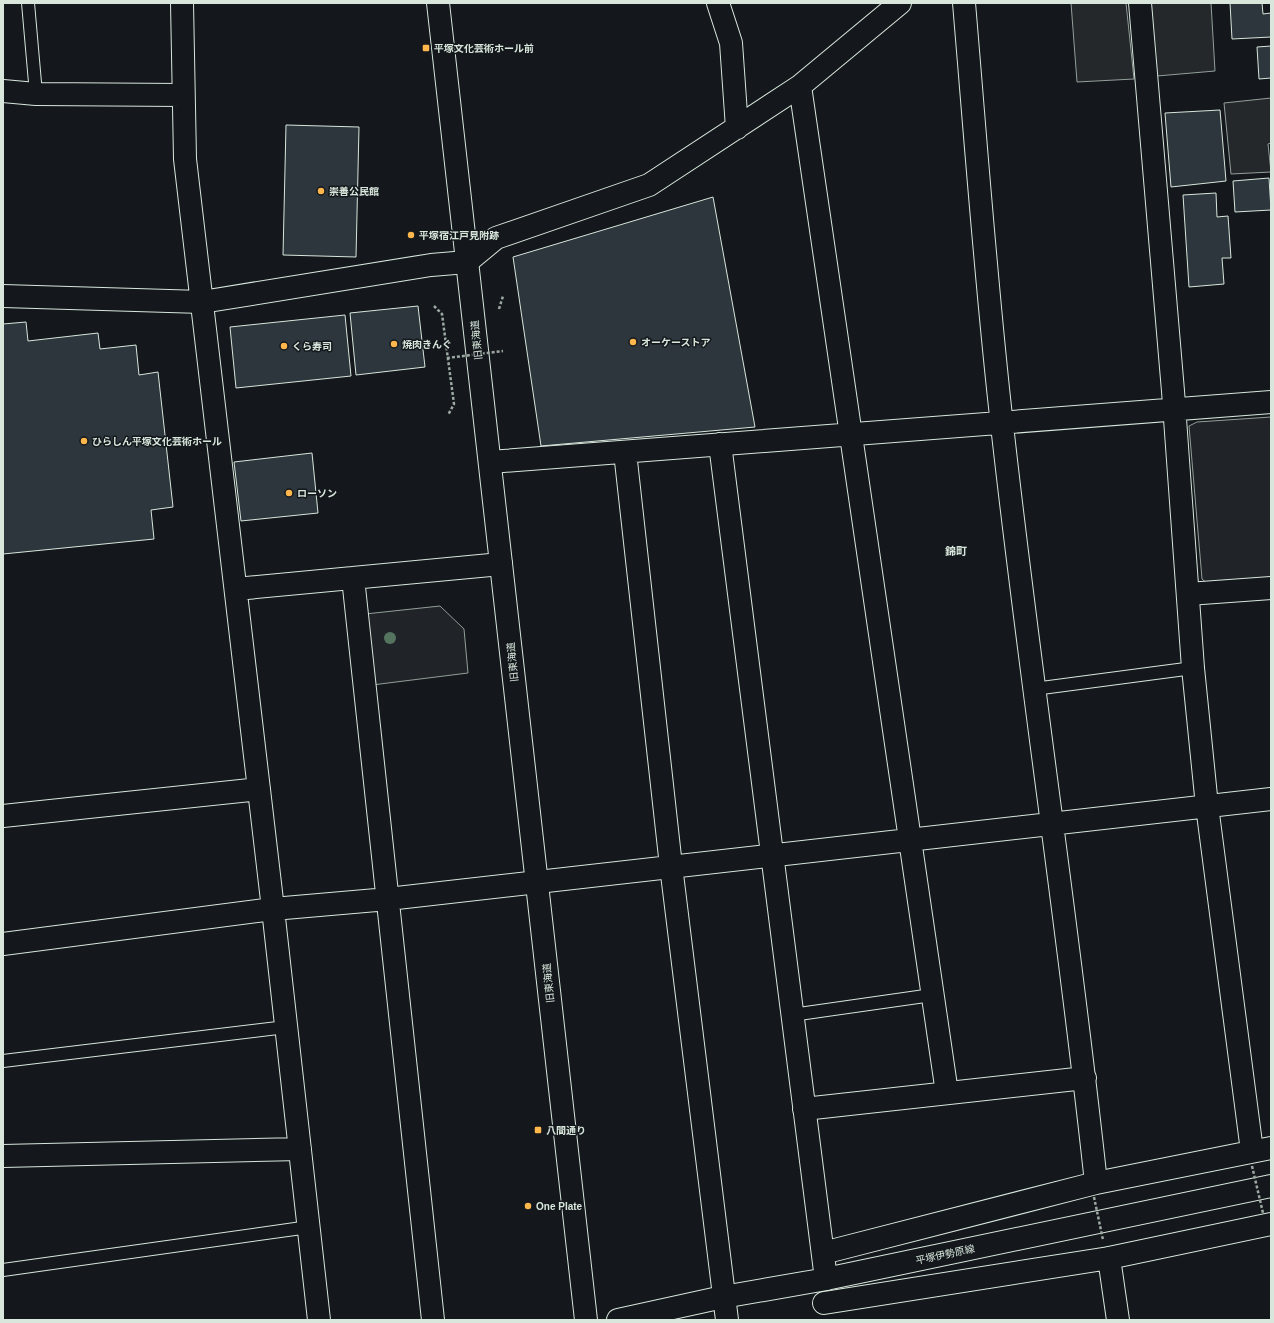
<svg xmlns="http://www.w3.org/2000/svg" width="1274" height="1323" viewBox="0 0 1274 1323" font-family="Helvetica,'Noto Sans JP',sans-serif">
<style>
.green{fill:#202428;stroke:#939e99}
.parking{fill:#24282b;stroke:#939e99}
.building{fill:#2c363c;stroke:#d8e6dc}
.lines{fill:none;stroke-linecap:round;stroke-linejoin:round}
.lane-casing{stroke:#d8e6dc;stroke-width:14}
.street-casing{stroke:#d8e6dc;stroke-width:24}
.secondary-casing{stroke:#d8e6dc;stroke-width:24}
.primary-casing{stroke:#d8e6dc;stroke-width:24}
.path{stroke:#9da8a2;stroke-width:2.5;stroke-dasharray:3 2;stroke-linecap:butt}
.lane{stroke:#14181c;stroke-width:12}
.street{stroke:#14181c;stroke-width:22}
.secondary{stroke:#14181c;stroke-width:22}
.primary{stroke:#14181c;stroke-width:22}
.path-bridge{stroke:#9da8a2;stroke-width:2.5;stroke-dasharray:3 2;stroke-linecap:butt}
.tree{fill:#55745f}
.poi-dot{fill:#ffb74d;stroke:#14181c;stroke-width:1.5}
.labels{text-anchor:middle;stroke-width:3;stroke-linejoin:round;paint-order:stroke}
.poi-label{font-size:10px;font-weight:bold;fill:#d8e6dc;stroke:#14181c;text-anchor:start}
.street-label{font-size:10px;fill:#d8e6dc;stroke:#14181c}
.neighbourhood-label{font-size:11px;font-weight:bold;fill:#d8e6dc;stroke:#14181c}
</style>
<rect width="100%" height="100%" fill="#14181c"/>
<!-- green -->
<path class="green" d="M1271 417V579L1208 584 1202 579 1189 426 1197 422Z
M440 606 464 629 468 673 372 685 365 614Z"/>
<!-- parking -->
<path class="parking" d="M1071 3H1126L1134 79 1077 82Z
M1151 3H1211L1215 71 1157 76Z
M1271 98V143L1268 144 1271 172 1231 174 1224 103Z"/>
<!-- building -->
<path class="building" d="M1230 3H1262L1263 14 1271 13V37L1232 39Z
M1271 46V78L1259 79 1257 47Z
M1220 110 1226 181 1171 187 1165 113Z
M286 125 359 127 356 257 283 255Z
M1269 178 1271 210 1235 212 1233 181Z
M1216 193 1217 217 1228 216 1231 258H1222L1224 284 1189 287 1183 195Z
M713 197 755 427 541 446 513 257Z
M418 306 425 367 356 375 350 313Z
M345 315 351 376 236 388 230 327Z
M26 322 28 341 98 333 100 349 136 345 139 375 158 372 173 507 151 510 154 539 3 554V324Z
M312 453 318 513 241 521 234 462Z"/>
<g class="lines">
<defs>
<path id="lane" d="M28 3 36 94
M1034 689 1193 668
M792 1015 932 995
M3 1061 286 1027
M3 1270 309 1227"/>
<path id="street" d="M182 3 185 159 273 909 319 1320
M718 3 731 43 737 128
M964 3C976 144 986 285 1002 425 1030 678 1069 930 1096 1183
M1140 3 1173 391 1193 668 1207 806 1252 1151
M800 86 947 1093
M3 91 36 94 183 95
M3 296 202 302 431 265 467 262 496 238 649 185 800 86 900 3
M720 444 826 1279
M625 452 671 866 727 1320
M490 462 1271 402
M353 578 433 1320
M236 589 501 564
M1188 594 1271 588
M3 816 259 789
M3 944 273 909 388 899 1271 799
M804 1109 1085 1078
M3 1156 300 1149
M823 1253 1096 1183 1271 1148
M1109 1258 1118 1320
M824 1303 1109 1258 1271 1224"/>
<path id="secondary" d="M438 3 586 1320"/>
<path id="primary" d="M618 1320 723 1297 821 1280 1271 1186"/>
</defs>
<!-- lane casing -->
<use href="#lane" class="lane-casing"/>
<!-- street casing -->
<use href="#street" class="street-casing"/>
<!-- secondary casing -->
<use href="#secondary" class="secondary-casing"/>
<!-- primary casing -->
<use href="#primary" class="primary-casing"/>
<!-- path -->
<path class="path" d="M434 306 442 314 454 404 448 415
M499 309 503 296"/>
<!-- lane -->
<use href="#lane" class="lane"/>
<!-- street -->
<use href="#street" class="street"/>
<!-- secondary -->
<use href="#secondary" class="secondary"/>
<!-- primary -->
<use href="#primary" class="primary"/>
<!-- path-bridge -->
<path class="path-bridge" d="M447 358 503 351
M1252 1166 1263 1213
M1094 1197 1103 1240"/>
</g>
<!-- trees -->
<circle class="tree" cx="390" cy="638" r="6"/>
<!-- markers -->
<g class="poi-dot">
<rect x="422" y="44" width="8" height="8" rx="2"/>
<circle cx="321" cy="191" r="4"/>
<circle cx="411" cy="235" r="4"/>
<circle cx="633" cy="342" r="4"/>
<circle cx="394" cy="344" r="4"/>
<circle cx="284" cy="346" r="4"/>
<circle cx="84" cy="441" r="4"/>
<circle cx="289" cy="493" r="4"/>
<rect x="534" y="1126" width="8" height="8" rx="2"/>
<circle cx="528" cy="1206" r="4"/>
</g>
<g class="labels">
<!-- poi labels -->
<g class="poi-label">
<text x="434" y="52">平塚文化芸術ホール前</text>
<text x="329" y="195">崇善公民館</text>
<text x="419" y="239">平塚宿江戸見附跡</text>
<text x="641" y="346">オーケーストア</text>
<text x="402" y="348">焼肉きんぐ</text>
<text x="292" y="350">くら寿司</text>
<text x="92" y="445">ひらしん平塚文化芸術ホール</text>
<text x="297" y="497">ローソン</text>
<text x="546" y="1134">八間通り</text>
<text x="536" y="1210">One Plate</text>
</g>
<!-- street labels -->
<g class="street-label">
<text transform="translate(476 340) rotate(-96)" y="4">旧東海道</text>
<text transform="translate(512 662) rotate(-96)" y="4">旧東海道</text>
<text transform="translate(548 983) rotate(-96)" y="4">旧東海道</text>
<text transform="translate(945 1254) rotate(-12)" y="4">平塚伊勢原線</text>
</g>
<!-- neighbourhood labels -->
<g class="neighbourhood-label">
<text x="956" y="555">錦町</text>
</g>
</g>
<!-- border -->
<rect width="1274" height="1323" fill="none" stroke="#d8e6dc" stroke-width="8"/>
</svg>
